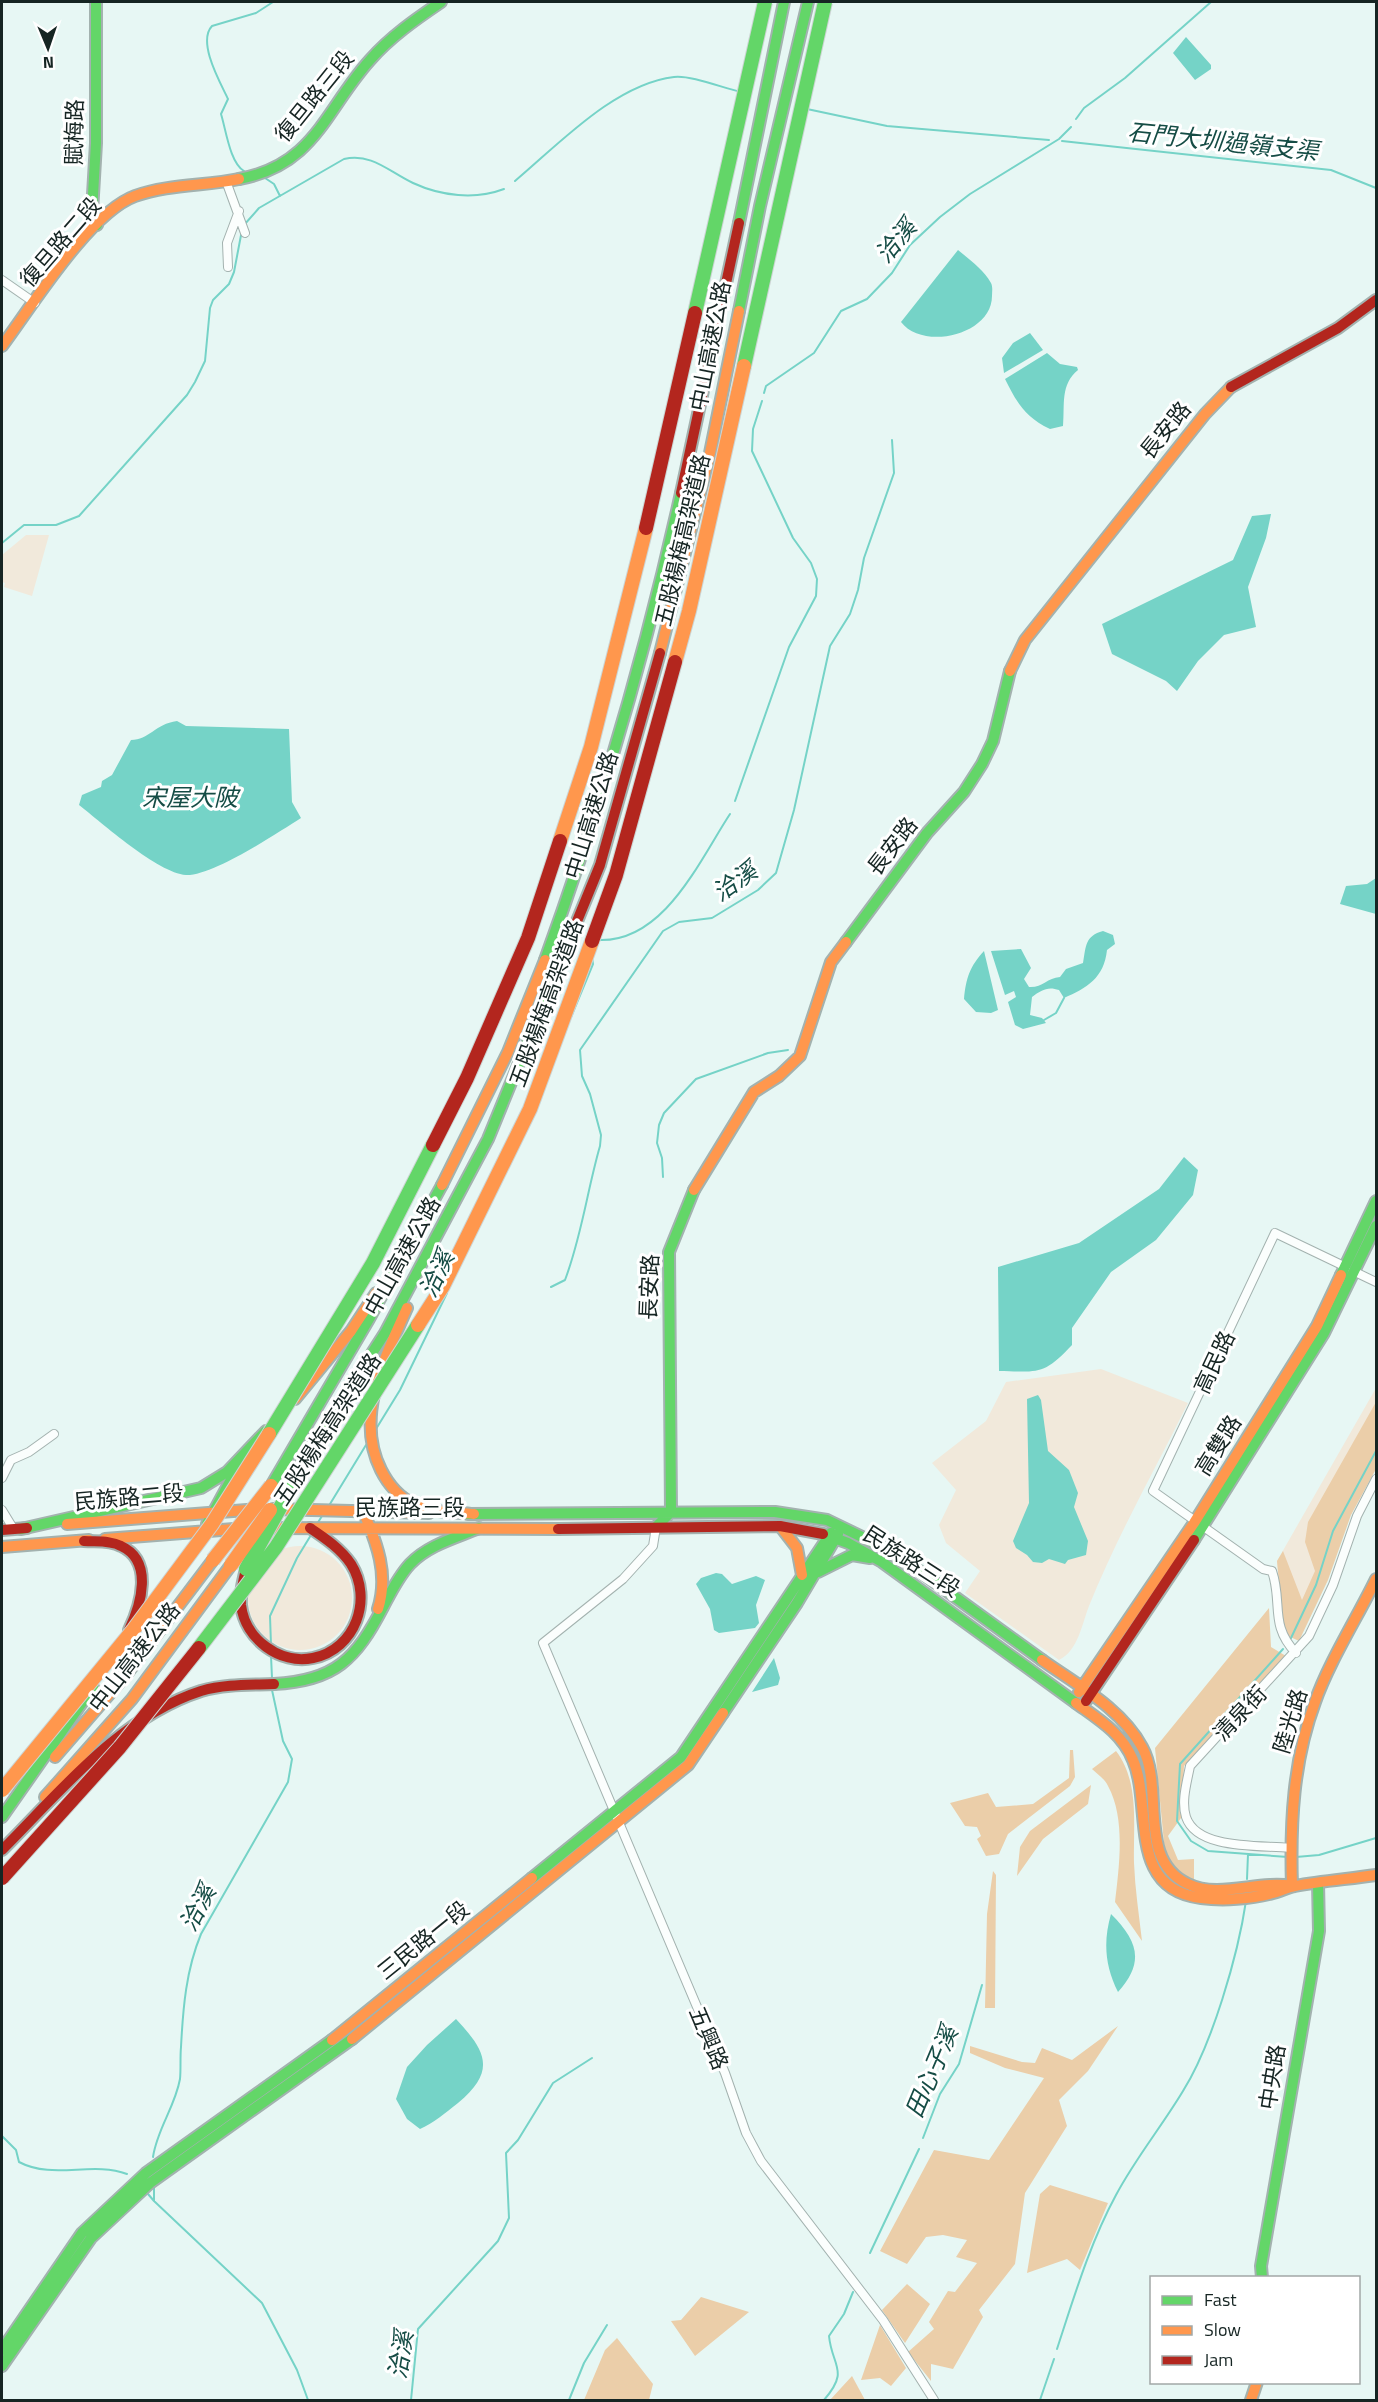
<svg xmlns="http://www.w3.org/2000/svg" width="1378" height="2402" viewBox="0 0 1378 2402" font-family="'Titillium Web','Noto Sans TC',sans-serif">
<style>
.green{fill:#f1e9db}
.forest{fill:#ebcea9}
.water{fill:#75d3c7}
.lines{fill:none;stroke-linecap:round;stroke-linejoin:round}
.stream{stroke:#75d3c7;stroke-width:2}
.street-casing{stroke:#a3b2af;stroke-width:10}
.fast-casing{stroke:#a3b2af;stroke-width:14}
.slow-casing{stroke:#a3b2af;stroke-width:14}
.jam-casing{stroke:#a3b2af;stroke-width:14}
.street{stroke:#fbfefd;stroke-width:8}
.fast{stroke:#63d668;stroke-width:10}
.slow{stroke:#ff974d;stroke-width:10}
.jam{stroke:#b3261e;stroke-width:10}
.fast-bridge-casing{stroke:#ccd4d3;stroke-width:16;stroke-linecap:butt}
.slow-bridge-casing{stroke:#ccd4d3;stroke-width:16;stroke-linecap:butt}
.jam-bridge-casing{stroke:#ccd4d3;stroke-width:16;stroke-linecap:butt}
.fast-bridge{stroke:#63d668;stroke-width:14}
.slow-bridge{stroke:#ff974d;stroke-width:14}
.jam-bridge{stroke:#b3261e;stroke-width:14}
.labels{text-anchor:middle;stroke-width:6;stroke-linejoin:round;paint-order:stroke}
.street-label{font-size:22px;fill:#162523;stroke:#fff}
.water-label{font-size:24px;font-style:italic;fill:#154c45;stroke:#fff}
</style>
<rect width="100%" height="100%" fill="#e7f7f4"/>
<!-- green -->
<path class="green" d="M26 535H49L32 596 4 587 5 583 2 582V555Z
M1101 1369 1188 1403C1155 1470 1117 1536 1089 1606 1082 1624 1078 1651 1059 1660L965 1593 980 1571 946 1543 939 1525 956 1490 932 1463 986 1421 1006 1382Z
M1376 1388V1446L1295 1624 1281 1612 1277 1561Z
M248 1598a52 52 0 1 1 104 0a52 52 0 1 1-104 0Z"/>
<!-- forest -->
<path class="forest" d="M1376 1402V1469L1351 1515 1328 1580 1299 1641 1284 1634 1277 1561 1283 1551 1302 1600 1315 1571 1305 1542 1308 1522Z
M1269 1608 1271 1647 1286 1656 1184 1766 1181 1818 1168 1836 1178 1860 1194 1859V1882L1176 1872 1165 1853 1155 1748Z
M1070 1750H1073L1075 1777 1070 1786 1008 1834 999 1854 986 1856 977 1839 981 1836 977 1827 965 1826 950 1803 988 1793 996 1807 1033 1804 1069 1778Z
M1116 1751C1140 1782 1133 1826 1134 1863 1135 1889 1139 1915 1142 1941L1115 1902C1119 1866 1126 1819 1108 1786 1105 1779 1097 1774 1092 1769Z
M1091 1785 1088 1804 1043 1839 1017 1876 1020 1847 1030 1831Z
M993 1871 996 1875 995 2008H985L987 1914Z
M1118 2026 1088 2071 1059 2100 1067 2126 1025 2193 1015 2264 979 2310 983 2317 953 2369 931 2364V2381L908 2352 934 2329 929 2322 948 2291 955 2292 977 2263 956 2257 967 2240 943 2235 926 2237 907 2264 880 2251 934 2150 989 2160 1044 2078 1005 2068 970 2053V2046L1022 2062 1035 2063 1042 2048 1072 2060Z
M1050 2185 1108 2203 1080 2270 1067 2259 1027 2273 1040 2194Z
M907 2284 930 2304 905 2343 882 2310Z
M701 2297 749 2312 695 2356 671 2321 681 2320Z
M880 2325 906 2368 891 2386 880 2378 861 2380Z
M617 2338 653 2384 649 2400H584L605 2350Z
M852 2376 865 2400H830Z"/>
<!-- water -->
<path class="water" d="M1186 37 1211 65V69L1195 80 1173 53Z
M958 250C970 260 983 269 991 283 993 287 992 292 992 296 992 335 923 351 901 322Z
M1030 333 1043 350 1004 373 1002 358 1013 343Z
M1047 353 1060 364 1077 367 1078 370C1060 385 1065 404 1063 426L1050 429C1025 417 1017 403 1005 379Z
M1271 514 1266 538 1248 587 1256 627 1224 635 1198 661 1177 691 1166 681 1112 654 1102 624 1233 560 1252 516Z
M177 721 186 726 289 729 292 802 301 818C277 833 213 876 186 875 158 873 102 823 79 805L82 795 101 787 102 781 112 775 131 740C149 740 155 724 177 721Z
M1376 878V914L1340 904 1346 886 1367 884Z
M1103 931 1113 935 1115 944 1107 950C1104 978 1087 988 1064 998L1059 990C1048 986 1041 990 1032 997L1030 1015 1042 1018 1046 1023 1023 1029 1015 1025 1008 1002 1016 997 1014 991 1005 995 991 951 1021 949 1031 968 1024 979 1029 987C1042 988 1047 978 1060 977L1066 969 1083 963C1086 946 1085 936 1103 931Z
M984 951 998 1010 991 1013 976 1012 964 999C966 978 970 966 984 951Z
M1184 1157 1198 1170 1193 1195 1156 1240 1111 1272 1072 1328V1345C1044 1375 1039 1372 999 1371L998 1267 1079 1243 1159 1189Z
M1038 1395 1041 1400 1048 1451 1069 1470 1078 1493 1074 1507 1088 1541 1086 1555 1068 1560 1065 1564 1049 1559 1042 1563 1033 1562 1027 1555 1016 1548 1013 1541 1029 1503 1027 1399Z
M716 1573 722 1574 732 1584 756 1576 765 1580 756 1605 759 1623 755 1628 719 1633 714 1630 710 1609 696 1584 701 1578Z
M774 1658 780 1678 778 1685 752 1692Z
M1111 1914C1138 1941 1145 1962 1118 1992 1105 1966 1103 1942 1111 1914Z
M456 2019C487 2052 496 2071 458 2103 445 2113 434 2123 420 2129L407 2119 396 2099 407 2067 427 2045Z"/>
<g class="lines">
<!-- stream -->
<path class="stream" d="M807 109 887 126 1049 140
M1076 119 1084 108 1125 78 1211 2
M1062 141 1331 170 1376 188
M244 171C230 163 226 130 221 114L228 99C220 82 197 42 212 26L256 13 273 2
M265 178 274 184 280 196
M515 181C559 144 615 84 674 77 691 75 723 88 741 92
M244 225 259 208 344 159C372 153 388 171 413 183 441 196 475 200 504 189
M764 393 766 386 814 353 841 311 867 299 892 273 910 245 940 217 970 194 1059 139 1071 127
M2 543 24 525H56L79 516 187 395 195 382 205 361 210 308 213 300 229 284 234 272 242 230
M735 801 789 647 816 596 817 579 811 563 793 538 752 451 753 429 762 401
M598 940C664 943 699 861 730 814
M571 1017 593 964 592 958
M1044 1020 1056 1013 1064 998
M663 1177 662 1158 657 1143 659 1125 664 1113 696 1079 768 1053 788 1050
M551 1287 565 1280C582 1235 587 1191 600 1146L601 1135 590 1094 582 1076 580 1050 663 931 679 922 712 918 758 890 776 873 794 810 830 646 850 614 858 590 864 558 894 473 892 440
M376 1429 400 1390 447 1293
M330 1504 366 1445
M317 1524 322 1516
M1291 1638 1316 1585 1333 1531 1376 1451
M271 1645 270 1616 297 1558 311 1535
M1283 1649 1180 1764 1177 1821 1191 1841 1208 1851 1288 1857
M271 1656 272 1678
M1296 1857 1319 1855 1376 1838
M1247 1879 1248 1854
M2 2136 16 2150 19 2162C53 2180 92 2161 127 2174
M923 2138 940 2094 959 2064 982 1985
M153 2157C157 2129 175 2107 180 2079 181 2069 180 2057 181 2047 183 2008 186 1970 201 1934L288 1782 292 1759 283 1741 272 1690
M154 2188V2201L262 2303 297 2370 308 2400
M148 2194 154 2201
M870 2253 919 2149
M1057 2349C1074 2297 1090 2243 1116 2195 1135 2159 1162 2126 1183 2091 1212 2045 1238 1955 1246 1901
M411 2400 418 2329 498 2241 509 2218 506 2153 518 2140 553 2083 592 2058
M569 2400 584 2363 607 2325
M824 2400C850 2370 832 2367 829 2336L844 2314 853 2292
M1040 2400 1054 2359"/>
<defs>
<path id="street" d="M226 181 245 233
M228 267 227 243 239 211
M2 280 35 303
M1355 1272 1376 1282
M2 1478 11 1460 29 1452 54 1434
M2 1510 13 1528
M656 1527 653 1546 623 1579 543 1643 725 2073 746 2133 761 2161 883 2320 934 2400
M1296 1653C1269 1625 1283 1603 1272 1571L1263 1569 1153 1491 1275 1233 1346 1267
M1289 1848C1260 1845 1197 1850 1186 1817 1181 1801 1187 1782 1190 1766L1309 1636 1333 1585 1357 1516 1376 1479"/>
<path id="fast" d="M96 2V143L92 212 97 225
M239 179C315 165 325 110 370 60 390 37 416 19 441 2
M739 223 784 2
M739 311 760 206 808 2
M846 942 927 833 964 792 982 764 993 741 1010 671
M545 960C600 808 646 652 681 493
M1341 1275 1376 1201
M271 1486 369 1319 442 1185
M285 1488 385 1333 488 1139 555 975
M468 1514 775 1512 827 1520 893 1552 1042 1660
M207 1524 238 1467
M656 1527 671 1512 669 1252 694 1190
M21 1529 201 1488 227 1472 266 1431
M823 1534 848 1543 882 1562 1076 1703
M1194 1540 1324 1333 1376 1226
M818 1572 852 1555 870 1558
M274 1684C335 1681 356 1659 383 1607 391 1592 398 1577 410 1564 428 1545 455 1538 479 1528
M723 1713 797 1603 838 1534
M2 1817 93 1687
M532 1878 681 1757 831 1533
M1262 2278 1261 2266 1319 1931 1318 1883
M2 2350 82 2233 146 2173 332 2040
M2 2366 91 2238 150 2183 352 2039"/>
<path id="slow" d="M2 346C32 306 89 213 135 196 168 184 205 186 239 179
M660 653 710 453 739 311
M1010 671 1025 640 1205 414 1231 387
M442 1185 508 1052 545 960
M694 1190 754 1092 779 1076 800 1056 831 962 846 942
M407 1308C385 1358 354 1416 381 1470 388 1484 400 1498 415 1505 434 1513 454 1512 474 1514
M295 1399 351 1331 376 1293
M273 1509 429 1513
M363 1511C377 1543 389 1575 378 1609
M67 1524 258 1509
M780 1526 797 1548 802 1575
M105 1539 247 1528 558 1529
M2 1547 89 1540
M1042 1660C1077 1685 1121 1708 1142 1747 1165 1788 1136 1860 1188 1884 1219 1899 1258 1880 1292 1886
M1079 1692 1194 1523 1317 1326 1341 1275
M1076 1703C1098 1719 1122 1733 1133 1760 1153 1806 1126 1889 1201 1898 1223 1901 1251 1899 1273 1893 1281 1891 1288 1887 1295 1886 1321 1881 1349 1879 1376 1875
M55 1757 126 1675 213 1560
M45 1797 132 1699 231 1565
M1292 1886C1290 1823 1293 1761 1315 1702 1329 1662 1357 1618 1376 1579
M352 2039 688 1765 723 1713
M332 2040 532 1878
M1251 2400 1257 2382"/>
<path id="jam" d="M1231 387 1338 328 1376 300
M681 493 739 223
M555 975 600 865 660 653
M558 1529 780 1526 823 1534
M2 1530 27 1528
M84 1541C96 1542 110 1540 121 1546 154 1561 141 1605 129 1630
M246 1569C243 1581 240 1593 241 1605 245 1639 280 1665 313 1658 356 1649 373 1599 351 1564 341 1549 325 1538 310 1528
M1086 1701 1194 1540
M2 1850C60 1792 120 1717 201 1691 225 1684 250 1685 274 1684"/>
</defs>
<!-- street casing -->
<use href="#street" class="street-casing"/>
<!-- fast casing -->
<use href="#fast" class="fast-casing"/>
<!-- slow casing -->
<use href="#slow" class="slow-casing"/>
<!-- jam casing -->
<use href="#jam" class="jam-casing"/>
<!-- street -->
<use href="#street" class="street"/>
<!-- fast -->
<use href="#fast" class="fast"/>
<!-- slow -->
<use href="#slow" class="slow"/>
<!-- jam -->
<use href="#jam" class="jam"/>
<defs>
<path id="fast-bridge" d="M695 313 765 2
M744 366 825 2
M269 1434 373 1263 433 1145
M246 1569 291 1488
M199 1648 276 1547 418 1325"/>
<path id="slow-bridge" d="M675 662 689 611 744 366
M560 841 591 747 646 528
M418 1325 443 1286 530 1109 592 941
M213 1560 271 1486
M231 1565 270 1510
M2 1790 134 1629 212 1524 269 1434"/>
<path id="jam-bridge" d="M646 528 695 313
M592 941 616 875 675 662
M433 1145 467 1078 528 938 560 841
M2 1878 120 1747 199 1648"/>
</defs>
<!-- fast-bridge casing -->
<use href="#fast-bridge" class="fast-bridge-casing"/>
<!-- slow-bridge casing -->
<use href="#slow-bridge" class="slow-bridge-casing"/>
<!-- jam-bridge casing -->
<use href="#jam-bridge" class="jam-bridge-casing"/>
<!-- fast-bridge -->
<use href="#fast-bridge" class="fast-bridge"/>
<!-- slow-bridge -->
<use href="#slow-bridge" class="slow-bridge"/>
<!-- jam-bridge -->
<use href="#jam-bridge" class="jam-bridge"/>
</g>
<g class="labels">
<!-- street labels -->
<g class="street-label">
<text transform="translate(314 96) rotate(-51)" y="8">復旦路三段</text>
<text transform="translate(74 132) rotate(-89)" y="8">賦梅路</text>
<text transform="translate(60 242) rotate(-49)" y="8">復旦路二段</text>
<text transform="translate(710 346) rotate(-79)" y="8">中山高速公路</text>
<text transform="translate(1165 430) rotate(-51)" y="8">長安路</text>
<text transform="translate(682 540) rotate(-77)" y="8">五股楊梅高架道路</text>
<text transform="translate(591 815) rotate(-73)" y="8">中山高速公路</text>
<text transform="translate(892 846) rotate(-52)" y="8">長安路</text>
<text transform="translate(546 1003) rotate(-70)" y="8">五股楊梅高架道路</text>
<text transform="translate(402 1256) rotate(-61)" y="8">中山高速公路</text>
<text transform="translate(649 1287) rotate(-88)" y="8">長安路</text>
<text transform="translate(1214 1362) rotate(-65)" y="8">高民路</text>
<text transform="translate(327 1429) rotate(-57)" y="8">五股楊梅高架道路</text>
<text transform="translate(1218 1445) rotate(-58)" y="8">高雙路</text>
<text transform="translate(129 1497) rotate(-5)" y="8">民族路二段</text>
<text x="410" y="1515">民族路三段</text>
<text transform="translate(912 1561) rotate(33)" y="8">民族路三段</text>
<text transform="translate(134 1657) rotate(-52)" y="8">中山高速公路</text>
<text transform="translate(1240 1713) rotate(-47)" y="8">清泉街</text>
<text transform="translate(1290 1721) rotate(-73)" y="8">陸光路</text>
<text transform="translate(423 1940) rotate(-39)" y="8">三民路一段</text>
<text transform="translate(709 2038) rotate(67)" y="8">五興路</text>
<text transform="translate(1272 2077) rotate(-81)" y="8">中央路</text>
</g>
<!-- water labels -->
<g class="water-label">
<text transform="translate(1223 142) rotate(6)" y="8">石門大圳過嶺支渠</text>
<text transform="translate(896 241) rotate(-50)" y="8">洽溪</text>
<text x="190" y="806">宋屋大陂</text>
<text transform="translate(735 882) rotate(-35)" y="8">洽溪</text>
<text transform="translate(437 1274) rotate(-65)" y="8">洽溪</text>
<text transform="translate(198 1908) rotate(-62)" y="8">洽溪</text>
<text transform="translate(932 2072) rotate(-67)" y="8">田心子溪</text>
<text transform="translate(401 2355) rotate(-81)" y="8">洽溪</text>
</g>
</g>
<!-- border -->
<rect width="1378" height="2402" fill="none" stroke="#162523" stroke-width="6"/>
<!-- legend -->
<rect x="1150" y="2276" width="210" height="108" fill="#ffffff" stroke="#a2a8a7" stroke-width="1.5"/>
<rect x="1162" y="2296" width="30" height="9" fill="#63d668" stroke="#a2a8a7" stroke-width="1.5"/>
<text x="1204" y="2306" font-size="18" fill="#162523">Fast</text>
<rect x="1162" y="2326" width="30" height="9" fill="#ff974d" stroke="#a2a8a7" stroke-width="1.5"/>
<text x="1204" y="2336" font-size="18" fill="#162523">Slow</text>
<rect x="1162" y="2356" width="30" height="9" fill="#b3261e" stroke="#a2a8a7" stroke-width="1.5"/>
<text x="1204" y="2366" font-size="18" fill="#162523">Jam</text>
<!-- north arrow -->
<g transform="translate(48 48) rotate(178)" stroke="#ffffff" stroke-width="4.5" paint-order="stroke">
<path d="M0-4.5L10 22L0 15L-10 22Z" fill="#162523"/>
<text y="-9" font-size="16" font-weight="bold" text-anchor="middle" fill="#162523">N</text>
</g>
</svg>
